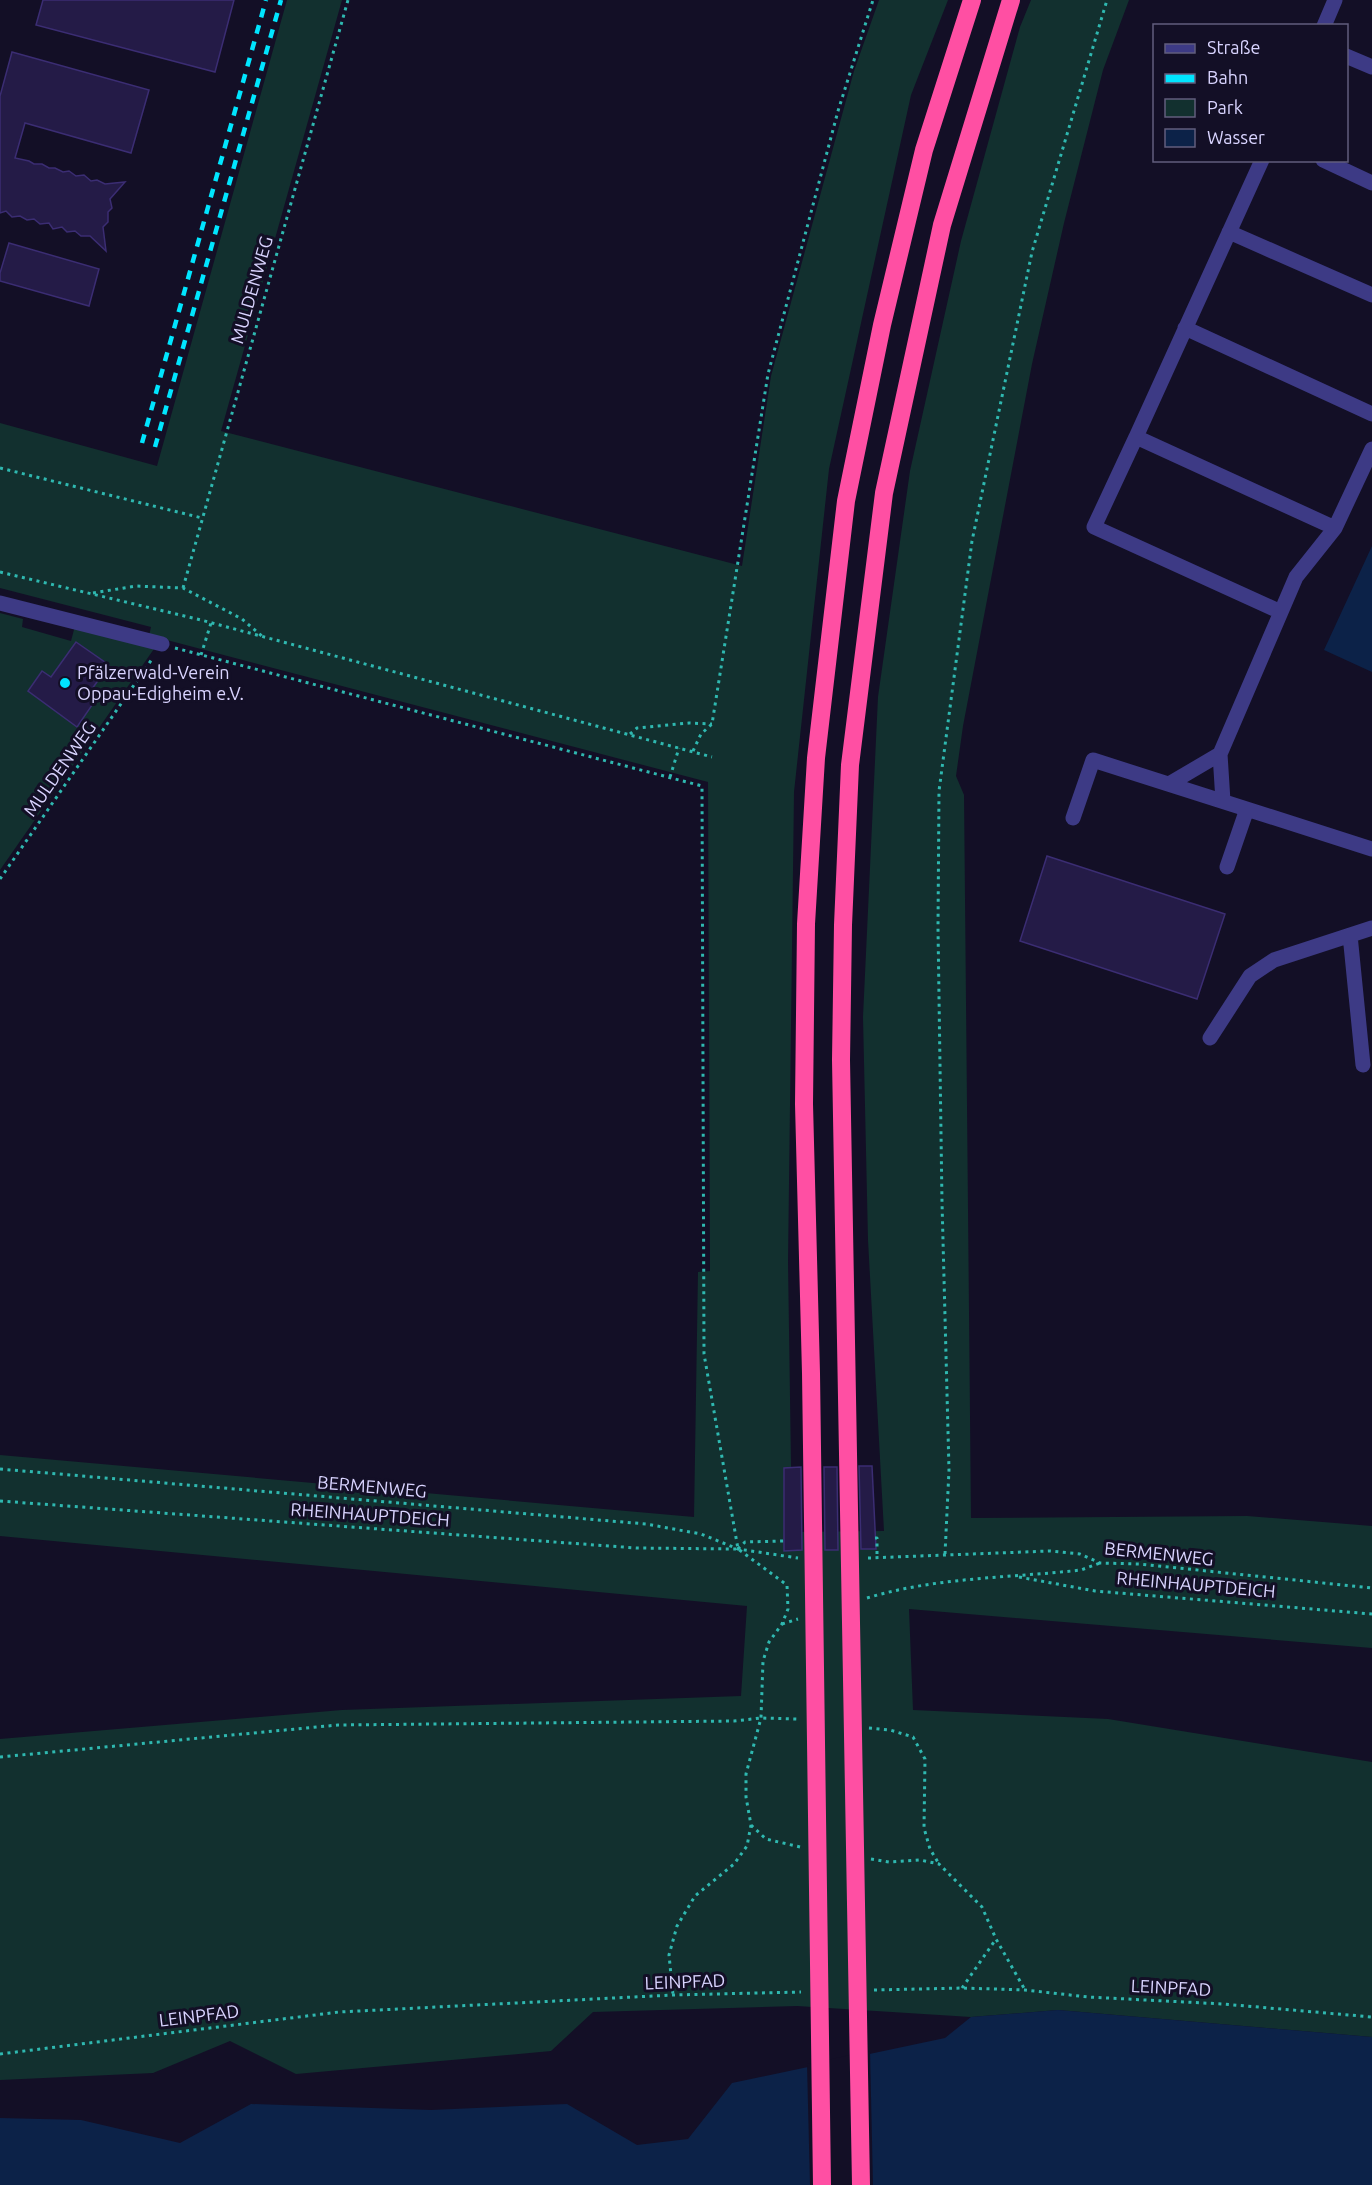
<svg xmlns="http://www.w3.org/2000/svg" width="1372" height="2185" viewBox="0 0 1372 2185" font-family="Ubuntu,sans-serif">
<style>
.green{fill:#12302f}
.water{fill:#0c2248}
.pier{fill:#130f26}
.building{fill:#241b47;stroke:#3b2d73;stroke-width:1.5}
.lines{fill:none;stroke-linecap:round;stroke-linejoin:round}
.path{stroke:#2fb8b0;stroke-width:3;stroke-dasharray:3 4.5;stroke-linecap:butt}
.minor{stroke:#3d3a85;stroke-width:15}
.highway{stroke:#ff4fa3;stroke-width:18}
.rail{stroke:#00e5ff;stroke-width:4.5;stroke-dasharray:9 8;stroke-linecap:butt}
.poi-dot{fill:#00e5ff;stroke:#130f26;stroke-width:2}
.labels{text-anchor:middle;stroke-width:6;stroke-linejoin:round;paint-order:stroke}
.street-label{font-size:18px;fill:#d9d4ff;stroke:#130f26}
.poi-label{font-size:18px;fill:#d9d4ff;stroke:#130f26;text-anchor:start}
</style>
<rect width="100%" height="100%" fill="#130f26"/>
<!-- green -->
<path class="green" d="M287 0H342L221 431 742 566 771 376 854 71 879 0H948L911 95 829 469 794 792 788 1262 792 1532 884 1531 868 1240 863 1017 878 697 910 471 961 241 1020 27 1031 0H1129L1103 70 1064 223 1032 364 963 726 956 776 964 795 971 1518 1247 1516 1372 1526V1648L909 1609 913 1710 1108 1719 1372 1762V2037L1058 2010 971 2017 797 2006 593 2012 551 2051 296 2074 230 2041 153 2073 0 2080V1739L342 1710 741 1696 747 1606 0 1536V1455L694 1517 698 1272 710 1271 708 782 163 639 149 636 151 627 0 588V423L157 466Z
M0 613 23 619 22 627 71 641 75 626 156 646 0 870Z"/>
<!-- water -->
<path class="water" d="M1372 546V672L1324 650Z
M1058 2010 1372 2037V2185H0V2118L81 2120 180 2143 251 2104 431 2110 567 2104 637 2145 688 2139 732 2083 945 2038 971 2017Z"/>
<!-- pier -->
<path class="pier" d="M870 2051 873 2185H810L807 2064Z"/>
<!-- building -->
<path class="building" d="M43 0H234L215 72 36 25Z
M12 52 149 90 131 153 25 123 15 158 29 161 34 164H42L49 168H55L63 172 69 171 76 176 84 175 91 181 97 180 105 184 125 182 110 199 112 208 108 212V222L103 227 106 251 90 236H81L75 231 67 232 62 227 53 229 49 223 40 224 34 219 27 220 20 216 12 217 6 211 0 213V96Z
M9 243 99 269 89 306 0 281V273Z
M76 642 109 665 92 689 99 695 77 727 28 691 42 671 51 677Z
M1047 856 1225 914 1197 999 1020 941Z
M859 1466H872L876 1549H861Z
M801 1467 802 1550 784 1551V1468Z
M824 1467H837L838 1550H825Z"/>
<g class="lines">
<!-- path -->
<path class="path" d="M0 468 202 518
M0 572 201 620 712 757
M183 588 348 0
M93 593 136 586 183 588 242 619 263 637
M175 648 702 786 704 1354 738 1549 787 1585 788 1609 782 1624 769 1642 763 1661 761 1718 746 1774V1797L751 1825 747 1846 734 1864 695 1896 677 1926 669 1955 673 1995
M201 655 211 623
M630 734 637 728 689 723 712 724
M693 751 701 734 712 724 768 374 838 111 873 0
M670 777 679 748
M0 879 152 659
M0 1469 646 1524 701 1534 738 1549 798 1558
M0 1501 636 1548 736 1549
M875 1538H877V1558
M738 1549 745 1542 784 1541
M945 1554 949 1470 942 1202 938 928 939 791 972 541 1032 252 1107 0
M868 1558 1050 1551 1080 1554 1100 1563 1139 1564 1372 1588
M1019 1577 1095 1591 1372 1614
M867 1598C936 1577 1010 1578 1081 1570L1100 1563
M782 1624 798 1619
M869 1728 890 1730 913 1737 925 1759 924 1828 930 1849 939 1864
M0 1757 338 1725 734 1721 761 1718 797 1719
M751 1825 766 1839 800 1847
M871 1859 889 1862 920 1860 939 1864 982 1907 996 1939 1025 1990
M962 1988 996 1939
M874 1990 962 1988 1025 1990 1088 1997 1223 2004 1372 2017
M0 2054 339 2012 673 1995 801 1992"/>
<!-- minor -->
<path class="minor" d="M1324 26 1335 0
M1346 56 1372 67
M1262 160 1136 437 1335 528
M1323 160 1372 183
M1229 232 1372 295
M1185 328 1372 414
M1136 437 1094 527 1281 612
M0 603 162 644
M1169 784 1220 754
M1223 801 1220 754 1296 577 1335 528 1372 449
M1073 818 1093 760 1372 849
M1227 867 1247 809
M1350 935 1363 1065
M1210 1038 1250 976 1274 960 1372 928"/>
<!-- highway -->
<path class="highway" d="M822 2185 811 1373 804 1104 806 924 816 758 846 501 882 325 924 150 972 0
M861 2185 841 1060 843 925 850 765 884 493 942 225 1011 0"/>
<!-- rail -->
<path class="rail" d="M142 443 266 0
M155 447 281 0"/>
</g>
<!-- markers -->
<circle class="poi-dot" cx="65" cy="683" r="6"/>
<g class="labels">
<!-- street labels -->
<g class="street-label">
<text transform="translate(252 290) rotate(-74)" y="6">MULDENWEG</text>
<text transform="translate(60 769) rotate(-55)" y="6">MULDENWEG</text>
<text transform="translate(372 1487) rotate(5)" y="6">BERMENWEG</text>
<text transform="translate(370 1515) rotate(4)" y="6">RHEINHAUPTDEICH</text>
<text transform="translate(1159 1554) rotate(6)" y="6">BERMENWEG</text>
<text transform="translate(1196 1585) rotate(5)" y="6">RHEINHAUPTDEICH</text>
<text transform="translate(685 1982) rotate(-2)" y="6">LEINPFAD</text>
<text transform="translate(1171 1988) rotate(3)" y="6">LEINPFAD</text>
<text transform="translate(199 2016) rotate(-7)" y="6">LEINPFAD</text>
</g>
<!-- poi labels -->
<g class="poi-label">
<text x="77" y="679">Pfälzerwald-Verein<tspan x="77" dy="21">Oppau-Edigheim e.V.</tspan></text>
</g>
</g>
<!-- legend -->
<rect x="1153" y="24" width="195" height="138" fill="#130f26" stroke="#625e7d" stroke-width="1.5"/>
<rect x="1165" y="44" width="30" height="9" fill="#3d3a85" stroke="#625e7d" stroke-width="1.5"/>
<text x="1207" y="54" font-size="18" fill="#d9d4ff">Straße</text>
<rect x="1165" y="74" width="30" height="9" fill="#00e5ff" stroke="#625e7d" stroke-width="1.5"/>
<text x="1207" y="84" font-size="18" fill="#d9d4ff">Bahn</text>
<rect x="1165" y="99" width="30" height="18" fill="#12302f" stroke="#625e7d" stroke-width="1.5"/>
<text x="1207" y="114" font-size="18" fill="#d9d4ff">Park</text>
<rect x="1165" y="129" width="30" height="18" fill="#0c2248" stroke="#625e7d" stroke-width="1.5"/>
<text x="1207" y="144" font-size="18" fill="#d9d4ff">Wasser</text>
</svg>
